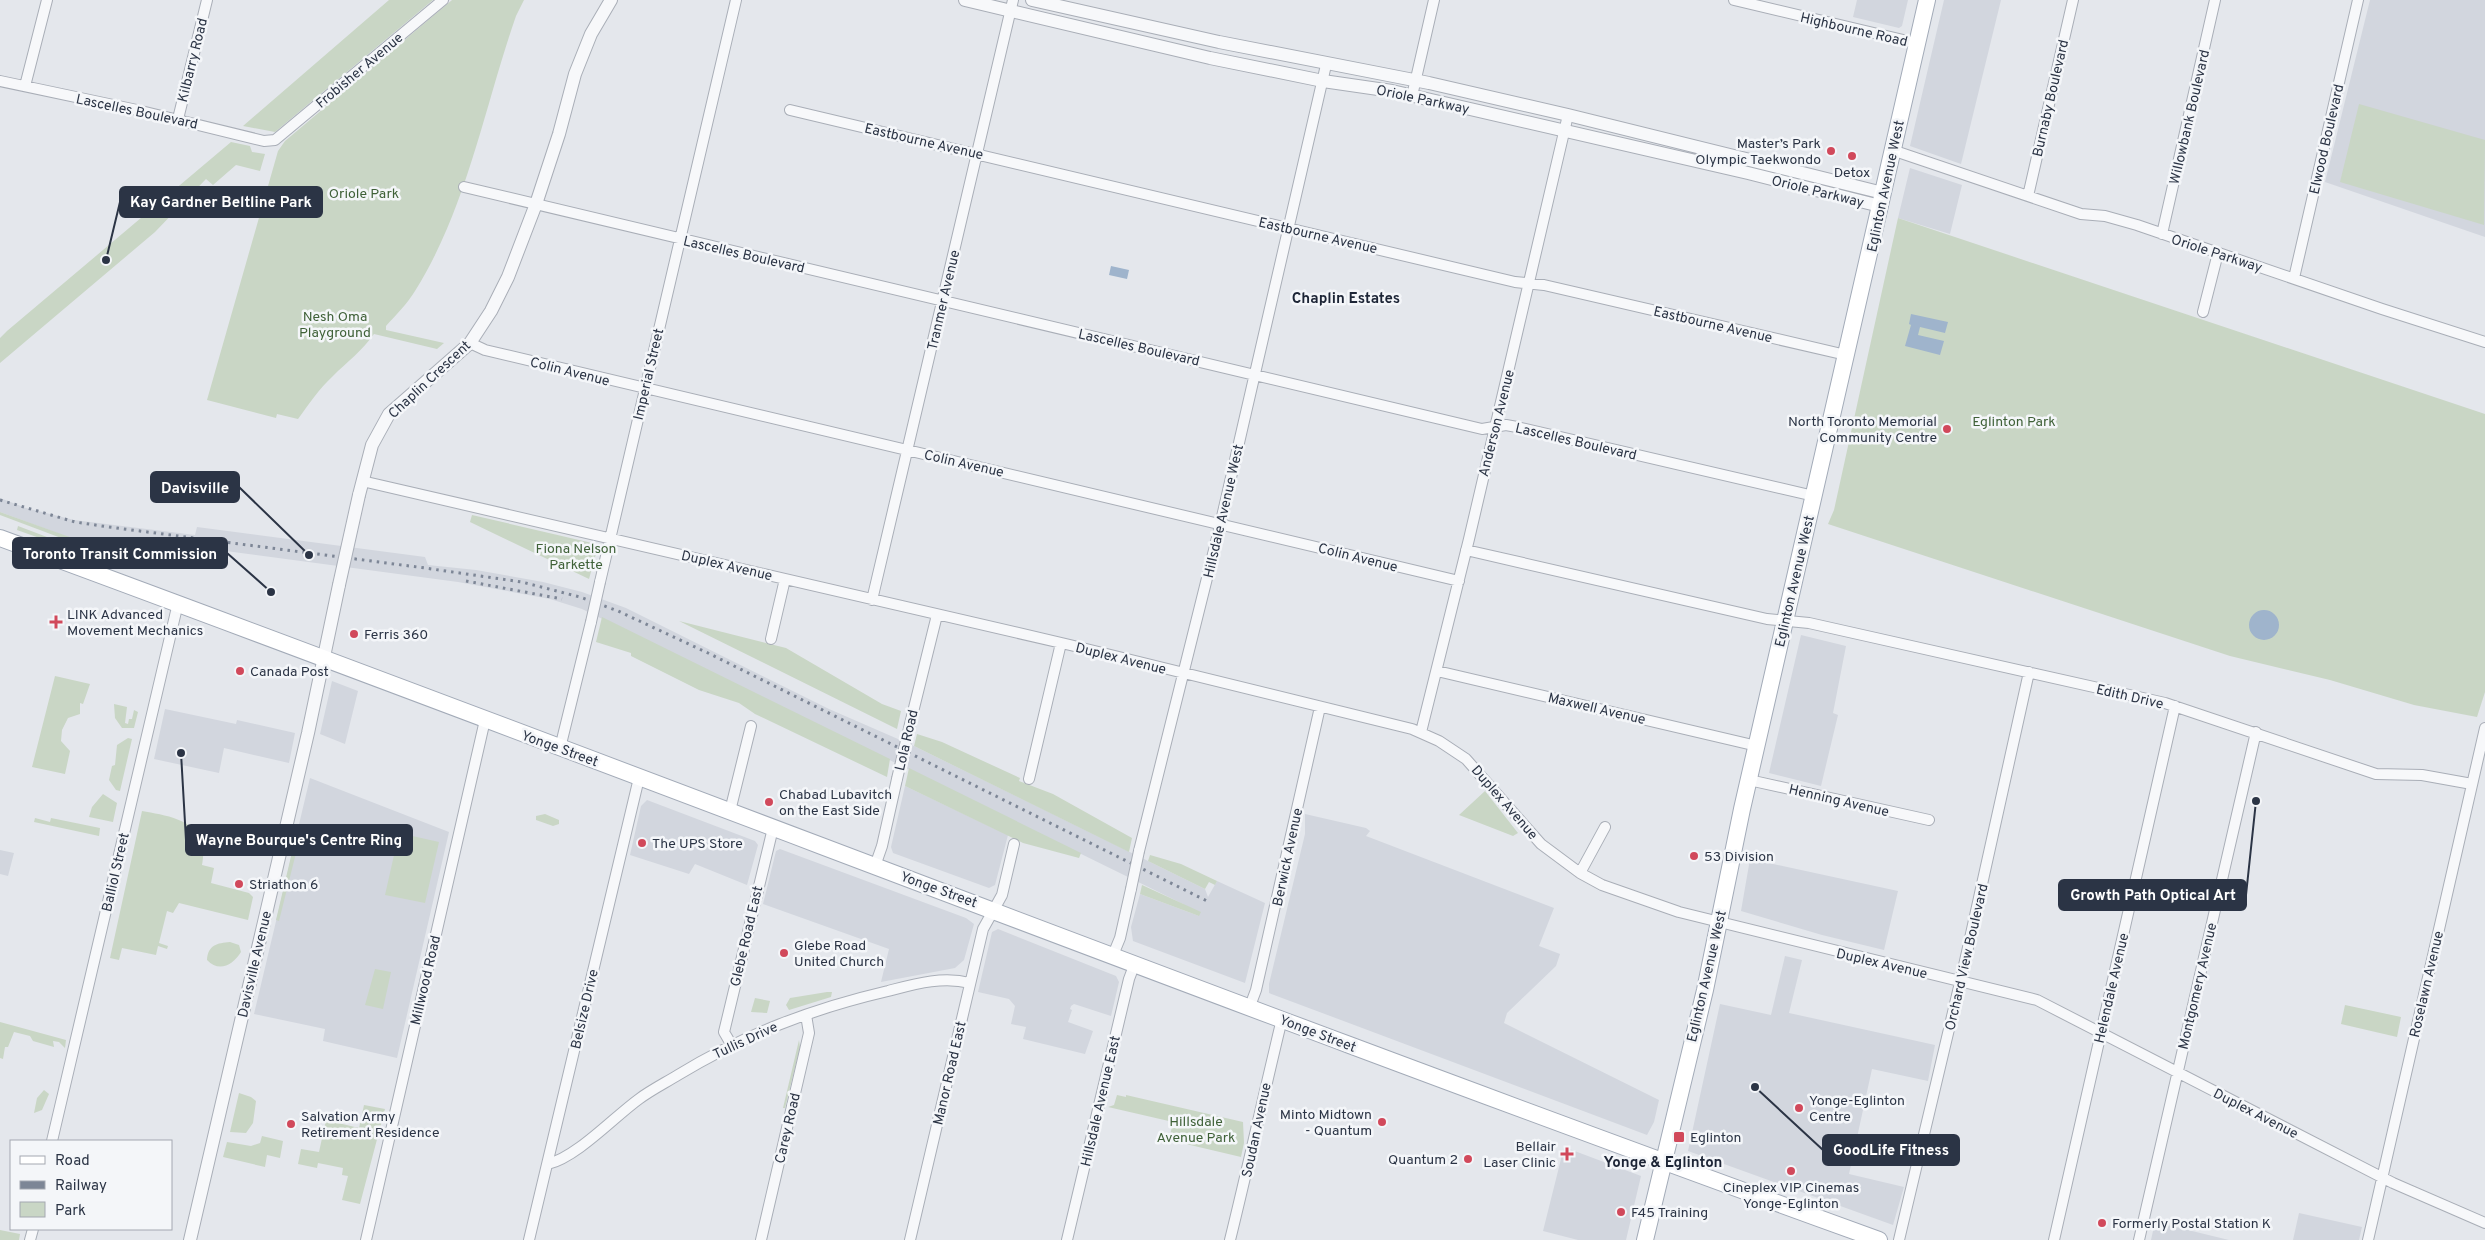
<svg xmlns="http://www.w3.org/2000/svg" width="2485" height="1240" viewBox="0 0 2485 1240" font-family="Overpass,sans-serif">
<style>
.built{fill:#d2d6de}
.green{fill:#c9d6c5}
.water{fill:#9fb4cc}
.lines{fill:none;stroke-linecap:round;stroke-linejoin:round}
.minor-casing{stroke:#a9aeb7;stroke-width:12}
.tertiary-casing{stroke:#a9aeb7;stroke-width:14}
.primary-casing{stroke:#a3abb8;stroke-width:18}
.minor{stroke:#f7f8fa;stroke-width:10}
.tertiary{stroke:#f7f8fa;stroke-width:12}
.primary{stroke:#fff;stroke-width:16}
.rail{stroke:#7d8696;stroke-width:3;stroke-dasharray:2.5 5;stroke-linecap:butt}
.minor-bridge-casing{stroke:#a9aeb7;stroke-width:12;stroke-linecap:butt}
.tertiary-bridge-casing{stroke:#a9aeb7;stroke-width:14;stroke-linecap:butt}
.minor-bridge{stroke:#f7f8fa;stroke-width:10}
.tertiary-bridge{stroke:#f7f8fa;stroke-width:12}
.poi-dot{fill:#d1495b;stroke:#f4f6f9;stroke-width:2}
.labels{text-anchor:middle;stroke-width:5;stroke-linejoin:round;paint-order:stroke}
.street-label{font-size:14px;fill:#2b3445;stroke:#f4f6f9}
.poi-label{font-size:14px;fill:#2b3445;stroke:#f4f6f9;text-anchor:start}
.park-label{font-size:14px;fill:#3f6138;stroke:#f4f6f9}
.neighbourhood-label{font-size:15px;font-weight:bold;fill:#1d2536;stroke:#f4f6f9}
.leader{fill:none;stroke:#2b3445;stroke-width:2}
.callout-dot{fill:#2b3445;stroke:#f4f6f9;stroke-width:2}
.callout{fill:#2b3445;stroke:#2b3445;stroke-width:2}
.callout-label{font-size:15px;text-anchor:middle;font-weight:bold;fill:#fff}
</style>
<rect width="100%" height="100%" fill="#e4e7ec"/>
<!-- built -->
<path class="built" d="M1857 0H1908L1902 26 1899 28 1853 17Z
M1944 0H2001L1961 164 1910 146Z
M2370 0H2485V237L2325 182Z
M1910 168 1962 185 1950 234 1898 218Z
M0 498 26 508 74 520 195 535 197 527 425 557 428 565 476 570 543 582 582 592 626 608 829 709 914 746 1205 889 1208 897 1217 881 1265 903 1245 983 1133 941 1131 927 1140 894 1199 916 1183 904 582 609 550 599 458 582 180 545 178 551 144 543 143 546 71 538 0 512Z
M1801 635 1846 646 1833 713 1838 715 1821 786 1769 773Z
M332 681 358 691 345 744 320 734Z
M165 709 236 724 237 720 295 733 289 763 224 748 219 773 154 759Z
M310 778 449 832 397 1058 323 1041 325 1029 254 1014Z
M905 786 1008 835 995 885 989 888 893 853 891 847Z
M647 800 755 841 758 845 747 885 695 864 689 874 630 855 641 806Z
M1305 814 1366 828 1370 831 1366 836 1554 908 1539 946 1560 954 1556 966 1507 1013 1504 1023 1659 1100 1654 1122 1647 1135 1269 993V984L1305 834Z
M780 849 966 918 974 924 964 960 955 968 881 982 889 949 763 904 776 851Z
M0 850 14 853 8 876 0 874Z
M1750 859 1898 891 1884 950 1822 935 1741 911Z
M998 929 1116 976 1119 982 1111 1016 1074 1004 1071 1006 1070 1009 1072 1010 1068 1022 1093 1031 1085 1054 1023 1039 1026 1027 1011 1024 1015 1006 1009 999 978 992 992 932Z
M1785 956 1802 960 1789 1013 1935 1045 1928 1081 1872 1069 1849 1174 1904 1187 1893 1225 1688 1151 1720 1004 1771 1015Z
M1564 1147 1641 1176 1626 1240H1578L1543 1231Z
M2299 1213 2362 1227 2359 1240H2293Z
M2155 1222 2229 1240H2151Z"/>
<!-- green -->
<path class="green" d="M389 0H433L275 132 243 126Z
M452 0H524L516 16C484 108 467 208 415 291 407 304 396 315 386 326V330L444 343 437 349 374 334C362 351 347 362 333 376 319 389 309 404 298 419L277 414 276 418 207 400 278 151 285 141Z
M2359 104 2485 140 2484 225 2340 182Z
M231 142 250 146 252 152 265 154 260 171 236 165 213 185 206 179 155 232 0 363V338L7 331Z
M1898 218 2485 414V692L2477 717 2414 705 2330 680 2230 656 1828 524 1834 510Z
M0 512 78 540 77 544 0 515Z
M472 515 592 543 597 550 589 579 470 522Z
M18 526 105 559 104 561 17 530Z
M602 617 890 759 887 777 755 714 739 703 699 690 631 656V653L596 642Z
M679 621 786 648 882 704 901 711 897 729Z
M55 676 90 684 83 704 80 703V714L68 718 62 730 61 741 70 751 65 774 32 767Z
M114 704 127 707 125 723 128 724 129 719H132L134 710 138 712 134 728H122L115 718Z
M917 734 942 742 1020 778 1019 781 1053 794 1132 838 1129 852 914 746Z
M128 738 132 739 120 791 116 790 109 780 112 766 115 765 117 745Z
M909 768 1081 853 1079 858 1023 843 905 786Z
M1485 791 1518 833 1513 836 1459 815Z
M103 794 117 803 113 822 89 817 92 807Z
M142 811C164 815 196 819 203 844 204 850 203 859 202 865L214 868 211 883 249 893 253 897 248 920 179 903 173 913 167 911 159 943 168 946 167 949 158 946 156 955 122 948 119 960 110 958Z
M545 814 559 820V824L553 826 536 820V816Z
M35 818 50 822 51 818 100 828 99 836 34 822Z
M399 833 439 842 425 903 385 895Z
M293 848 297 849 279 921 276 920Z
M1150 855 1181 864 1217 881 1215 885 1209 882 1205 889 1148 861Z
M1142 885 1201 912 1199 916 1140 894Z
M230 942 239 945 241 952C233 965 219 973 207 960 208 945 217 943 230 942Z
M375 969 391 972 383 1009 365 1005Z
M827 992H832L831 997 789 1010 786 1005 790 998Z
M755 998 770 1001 767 1013 751 1012Z
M2345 1005 2401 1017 2397 1037 2341 1024Z
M0 1022 66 1040 65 1048 59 1042 53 1041 54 1047 33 1041 30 1036 14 1032 8 1047H5L3 1059 0 1058Z
M799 1040 800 1047 785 1108H783Z
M44 1090 49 1094 42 1110 34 1113 37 1098Z
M239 1093 251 1097 256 1101 253 1123 246 1133 230 1132Z
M1117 1095 1126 1097V1095L1243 1122 1244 1143 1241 1157 1169 1140 1173 1122 1108 1107 1114 1105Z
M364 1105 385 1109 360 1204 342 1200 348 1176 342 1175 343 1168 318 1163 317 1168 298 1164 301 1149 319 1152 326 1120 359 1128Z
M262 1136 283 1141 280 1158 267 1155 265 1167 223 1157 227 1142 251 1146 260 1143Z
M0 1230 20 1234 19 1240H0Z"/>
<!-- water -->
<path class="water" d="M1111 266 1129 270 1127 279 1109 275Z
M1911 314 1948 322 1945 333 1920 327 1918 335 1944 341 1940 355 1905 346 1911 325 1909 324Z
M2249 625a15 15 0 1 1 30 0a15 15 0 1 1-30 0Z"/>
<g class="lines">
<defs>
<path id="minor" d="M1734 0 1916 43
M0 81 137 110 264 141 275 140 443 0
M25 86 47 0
M1412 96 1434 0
M790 110 1515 282 1544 285 1846 355
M178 119 207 0
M1892 150 2081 214 2105 216 2137 225 2382 309 2485 342
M464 187 1482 429 1506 425 1517 427 1814 496
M2028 196 2073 0
M2162 234 2215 0
M2294 278 2358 0
M2203 312 2218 253
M470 343 485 350 1459 581
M362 481 1070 645 1412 729 1439 741 1466 759 1541 844 1580 873 1602 885 1679 912 2037 1000 2393 1183 2485 1223
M1466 550 1767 619 1809 623 2165 703 2376 774 2422 775 2472 784
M600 582 736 0
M872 600 1013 0
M771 639 785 579
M1437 671 1757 746
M911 720 937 615
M1421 732 1469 539 1568 115
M560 748 591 622
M1029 779 1061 643
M1749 780 1929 820
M730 811 751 726
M1139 851 1218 534 1326 65
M875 866 882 846 897 779
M1580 873 1605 827
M1113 955 1120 938 1131 889
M1250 1006 1256 990 1320 707
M731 1044 724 1032 773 828
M52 1141 178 603
M548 1164C577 1157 614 1117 639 1099 651 1090 665 1083 678 1075 746 1034 811 1009 888 991 915 984 942 976 970 983
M30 1240 33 1229
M366 1240 485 720
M529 1240 639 778
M761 1240 809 1033 806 1015
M910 1240 983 929 1002 895 1014 844
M1067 1240 1129 979 1135 963
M1230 1240C1248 1167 1264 1093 1282 1019
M1899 1240 1963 970 2029 672
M2054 1240 2175 706
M2139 1240 2256 732
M2368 1240 2485 728"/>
<path id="tertiary" d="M965 0 1210 58 1323 81 1392 91 1748 173 1880 206
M1032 0 1219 42 1429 83 1568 115 1883 193
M359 495 372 445 389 414 470 343 491 311 508 277 536 204 559 134 575 74 591 34 611 0
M190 1240 308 733 339 585"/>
<path id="primary" d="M0 538C628 769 1250 1013 1879 1240
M1645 1240 1705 990 1742 809 1927 0"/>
</defs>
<!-- minor casing -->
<use href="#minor" class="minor-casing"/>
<!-- tertiary casing -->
<use href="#tertiary" class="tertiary-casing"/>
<!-- primary casing -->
<use href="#primary" class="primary-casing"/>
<!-- minor -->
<use href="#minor" class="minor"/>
<!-- tertiary -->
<use href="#tertiary" class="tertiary"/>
<!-- primary -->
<use href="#primary" class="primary"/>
<!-- rail -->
<path class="rail" d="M0 500 75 522 109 527 425 568 522 582 580 597 618 611 708 653 1207 901
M466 581 562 599"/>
<defs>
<path id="minor-bridge" d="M591 622 600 582
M897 779 911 720
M1131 889 1139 851"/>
<path id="tertiary-bridge" d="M339 585 359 495"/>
</defs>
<!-- minor-bridge casing -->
<use href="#minor-bridge" class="minor-bridge-casing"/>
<!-- tertiary-bridge casing -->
<use href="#tertiary-bridge" class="tertiary-bridge-casing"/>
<!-- minor-bridge -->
<use href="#minor-bridge" class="minor-bridge"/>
<!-- tertiary-bridge -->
<use href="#tertiary-bridge" class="tertiary-bridge"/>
</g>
<!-- markers -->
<g class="poi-dot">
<circle cx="1831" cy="151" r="5"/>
<circle cx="1852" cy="156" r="5"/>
<circle cx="1947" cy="429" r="5"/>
<path d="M53.5 614.5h5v5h5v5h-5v5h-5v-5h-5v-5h5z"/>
<circle cx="354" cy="634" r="5"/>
<circle cx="240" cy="671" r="5"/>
<circle cx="769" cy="802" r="5"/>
<circle cx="642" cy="843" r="5"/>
<circle cx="1694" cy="856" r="5"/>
<circle cx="239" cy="884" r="5"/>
<circle cx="784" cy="953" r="5"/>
<circle cx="1799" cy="1108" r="5"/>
<circle cx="1382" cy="1122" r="5"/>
<circle cx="291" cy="1124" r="5"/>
<rect x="1673" y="1131" width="12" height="12" rx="2.5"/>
<path d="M1564.5 1146.5h5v5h5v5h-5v5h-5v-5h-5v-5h5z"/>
<circle cx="1468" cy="1159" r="5"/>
<circle cx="1791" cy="1171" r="5"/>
<circle cx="1621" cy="1212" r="5"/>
<circle cx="2102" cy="1223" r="5"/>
</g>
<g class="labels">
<!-- street labels -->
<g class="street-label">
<text transform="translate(1854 29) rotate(13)" y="5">Highbourne Road</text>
<text transform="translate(192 60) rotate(-76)" y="5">Kilbarry Road</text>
<text transform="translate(359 70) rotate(-40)" y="5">Frobisher Avenue</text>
<text transform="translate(2050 98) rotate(-77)" y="5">Burnaby Boulevard</text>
<text transform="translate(1423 99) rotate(12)" y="5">Oriole Parkway</text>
<text transform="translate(137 111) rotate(12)" y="5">Lascelles Boulevard</text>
<text transform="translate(2189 117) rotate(-77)" y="5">Willowbank Boulevard</text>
<text transform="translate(2326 139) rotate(-77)" y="5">Elwood Boulevard</text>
<text transform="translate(924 141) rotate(13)" y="5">Eastbourne Avenue</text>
<text transform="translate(1885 186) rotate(-78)" y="5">Eglinton Avenue West</text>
<text transform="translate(1818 191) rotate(14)" y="5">Oriole Parkway</text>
<text transform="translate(1318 235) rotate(13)" y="5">Eastbourne Avenue</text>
<text transform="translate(2217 253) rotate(18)" y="5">Oriole Parkway</text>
<text transform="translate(744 254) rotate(13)" y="5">Lascelles Boulevard</text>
<text transform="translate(943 300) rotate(-77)" y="5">Tranmer Avenue</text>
<text transform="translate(1713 324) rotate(13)" y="5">Eastbourne Avenue</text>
<text transform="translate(1139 347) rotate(13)" y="5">Lascelles Boulevard</text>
<text transform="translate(570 371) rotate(14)" y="5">Colin Avenue</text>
<text transform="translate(648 374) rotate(-77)" y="5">Imperial Street</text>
<text transform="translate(429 379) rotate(-43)" y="5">Chaplin Crescent</text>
<text transform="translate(1496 423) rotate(-76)" y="5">Anderson Avenue</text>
<text transform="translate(1576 441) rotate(13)" y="5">Lascelles Boulevard</text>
<text transform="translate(964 463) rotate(13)" y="5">Colin Avenue</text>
<text transform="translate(1223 511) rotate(-77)" y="5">Hillsdale Avenue West</text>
<text transform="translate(1358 557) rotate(14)" y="5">Colin Avenue</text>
<text transform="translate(727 565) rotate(13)" y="5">Duplex Avenue</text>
<text transform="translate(1794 581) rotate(-77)" y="5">Eglinton Avenue West</text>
<text transform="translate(1121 658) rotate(14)" y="5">Duplex Avenue</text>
<text transform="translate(2130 696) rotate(13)" y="5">Edith Drive</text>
<text transform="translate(1597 708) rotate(13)" y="5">Maxwell Avenue</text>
<text transform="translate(906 740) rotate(-77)" y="5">Lola Road</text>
<text transform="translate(560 748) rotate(20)" y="5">Yonge Street</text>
<text transform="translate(1839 800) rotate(13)" y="5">Henning Avenue</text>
<text transform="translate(1505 802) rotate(49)" y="5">Duplex Avenue</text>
<text transform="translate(1287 857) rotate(-78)" y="5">Berwick Avenue</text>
<text transform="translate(115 872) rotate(-77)" y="5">Balliol Street</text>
<text transform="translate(939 889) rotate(20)" y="5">Yonge Street</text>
<text transform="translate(746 936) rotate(-77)" y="5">Glebe Road East</text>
<text transform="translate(1966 957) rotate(-77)" y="5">Orchard View Boulevard</text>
<text transform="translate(1882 963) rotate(13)" y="5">Duplex Avenue</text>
<text transform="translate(254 964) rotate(-77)" y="5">Davisville Avenue</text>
<text transform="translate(1706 976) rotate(-77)" y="5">Eglinton Avenue West</text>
<text transform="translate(425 980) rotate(-77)" y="5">Millwood Road</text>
<text transform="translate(2426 984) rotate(-77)" y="5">Roselawn Avenue</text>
<text transform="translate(2197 986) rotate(-77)" y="5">Montgomery Avenue</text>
<text transform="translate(2111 988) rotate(-77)" y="5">Helendale Avenue</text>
<text transform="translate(584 1009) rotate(-77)" y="5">Belsize Drive</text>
<text transform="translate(1318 1033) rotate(21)" y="5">Yonge Street</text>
<text transform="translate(745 1040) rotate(-25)" y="5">Tullis Drive</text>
<text transform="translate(949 1073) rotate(-77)" y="5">Manor Road East</text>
<text transform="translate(1100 1101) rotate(-77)" y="5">Hillsdale Avenue East</text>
<text transform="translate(2256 1113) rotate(27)" y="5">Duplex Avenue</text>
<text transform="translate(787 1128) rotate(-77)" y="5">Carey Road</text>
<text transform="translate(1256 1130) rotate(-78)" y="5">Soudan Avenue</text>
</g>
<!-- poi labels -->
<g class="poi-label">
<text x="1821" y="148" text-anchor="end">Master’s Park<tspan x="1821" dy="16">Olympic Taekwondo</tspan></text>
<text x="1852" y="177" text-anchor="middle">Detox</text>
<text x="1937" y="426" text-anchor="end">North Toronto Memorial<tspan x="1937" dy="16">Community Centre</tspan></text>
<text x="67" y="619">LINK Advanced<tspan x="67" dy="16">Movement Mechanics</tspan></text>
<text x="364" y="639">Ferris 360</text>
<text x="250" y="676">Canada Post</text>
<text x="779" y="799">Chabad Lubavitch<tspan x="779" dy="16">on the East Side</tspan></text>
<text x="652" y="848">The UPS Store</text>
<text x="1704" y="861">53 Division</text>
<text x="249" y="889">Striathon 6</text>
<text x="794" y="950">Glebe Road<tspan x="794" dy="16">United Church</tspan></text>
<text x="1809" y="1105">Yonge-Eglinton<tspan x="1809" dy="16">Centre</tspan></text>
<text x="1372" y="1119" text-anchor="end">Minto Midtown<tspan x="1372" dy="16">- Quantum</tspan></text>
<text x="301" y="1121">Salvation Army<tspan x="301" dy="16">Retirement Residence</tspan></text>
<text x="1690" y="1142">Eglinton</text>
<text x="1556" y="1151" text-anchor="end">Bellair<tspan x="1556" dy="16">Laser Clinic</tspan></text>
<text x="1458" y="1164" text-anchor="end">Quantum 2</text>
<text x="1791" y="1192" text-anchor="middle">Cineplex VIP Cinemas<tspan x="1791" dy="16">Yonge-Eglinton</tspan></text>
<text x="1631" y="1217">F45 Training</text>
<text x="2112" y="1228">Formerly Postal Station K</text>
</g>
<!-- park labels -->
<g class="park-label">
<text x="364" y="198">Oriole Park</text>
<text x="335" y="321">Nesh Oma<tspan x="335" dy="16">Playground</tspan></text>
<text x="2014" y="426">Eglinton Park</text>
<text x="576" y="553">Fiona Nelson<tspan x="576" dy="16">Parkette</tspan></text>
<text x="1196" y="1126">Hillsdale<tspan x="1196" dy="16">Avenue Park</tspan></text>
</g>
<!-- neighbourhood labels -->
<g class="neighbourhood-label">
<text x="1346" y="303">Chaplin Estates</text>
<text x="1663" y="1167">Yonge &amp; Eglinton</text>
</g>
</g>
<!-- callouts -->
<path class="leader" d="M106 260L120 202M309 555L239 487M271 592L227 553M181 753L186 840M2256 801L2246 895M1755 1087L1823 1150"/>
<g class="callout-dot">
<circle cx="106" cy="260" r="5"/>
<circle cx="309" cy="555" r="5"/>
<circle cx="271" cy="592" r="5"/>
<circle cx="181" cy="753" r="5"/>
<circle cx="2256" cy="801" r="5"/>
<circle cx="1755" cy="1087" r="5"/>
</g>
<g class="callout">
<rect x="120" y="187" width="202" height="30" rx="5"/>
<rect x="151" y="472" width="88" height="30" rx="5"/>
<rect x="13" y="538" width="214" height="30" rx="5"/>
<rect x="186" y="825" width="226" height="30" rx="5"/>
<rect x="2059" y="880" width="187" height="30" rx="5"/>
<rect x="1823" y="1135" width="136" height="30" rx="5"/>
</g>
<g class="callout-label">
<text x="221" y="207">Kay Gardner Beltline Park</text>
<text x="195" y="493">Davisville</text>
<text x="120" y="559">Toronto Transit Commission</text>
<text x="299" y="845">Wayne Bourque's Centre Ring</text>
<text x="2153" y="900">Growth Path Optical Art</text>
<text x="1891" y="1155">GoodLife Fitness</text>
</g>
<!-- legend -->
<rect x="10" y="1140" width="162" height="90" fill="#f4f6f9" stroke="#a4a8b1"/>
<rect x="20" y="1156" width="25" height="8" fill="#ffffff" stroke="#a4a8b1"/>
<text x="55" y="1165" font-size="15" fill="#2b3445">Road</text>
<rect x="20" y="1181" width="25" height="8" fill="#7d8696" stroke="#a4a8b1"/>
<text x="55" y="1190" font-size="15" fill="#2b3445">Railway</text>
<rect x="20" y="1202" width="25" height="15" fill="#c9d6c5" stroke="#a4a8b1"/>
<text x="55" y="1215" font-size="15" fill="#2b3445">Park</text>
</svg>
